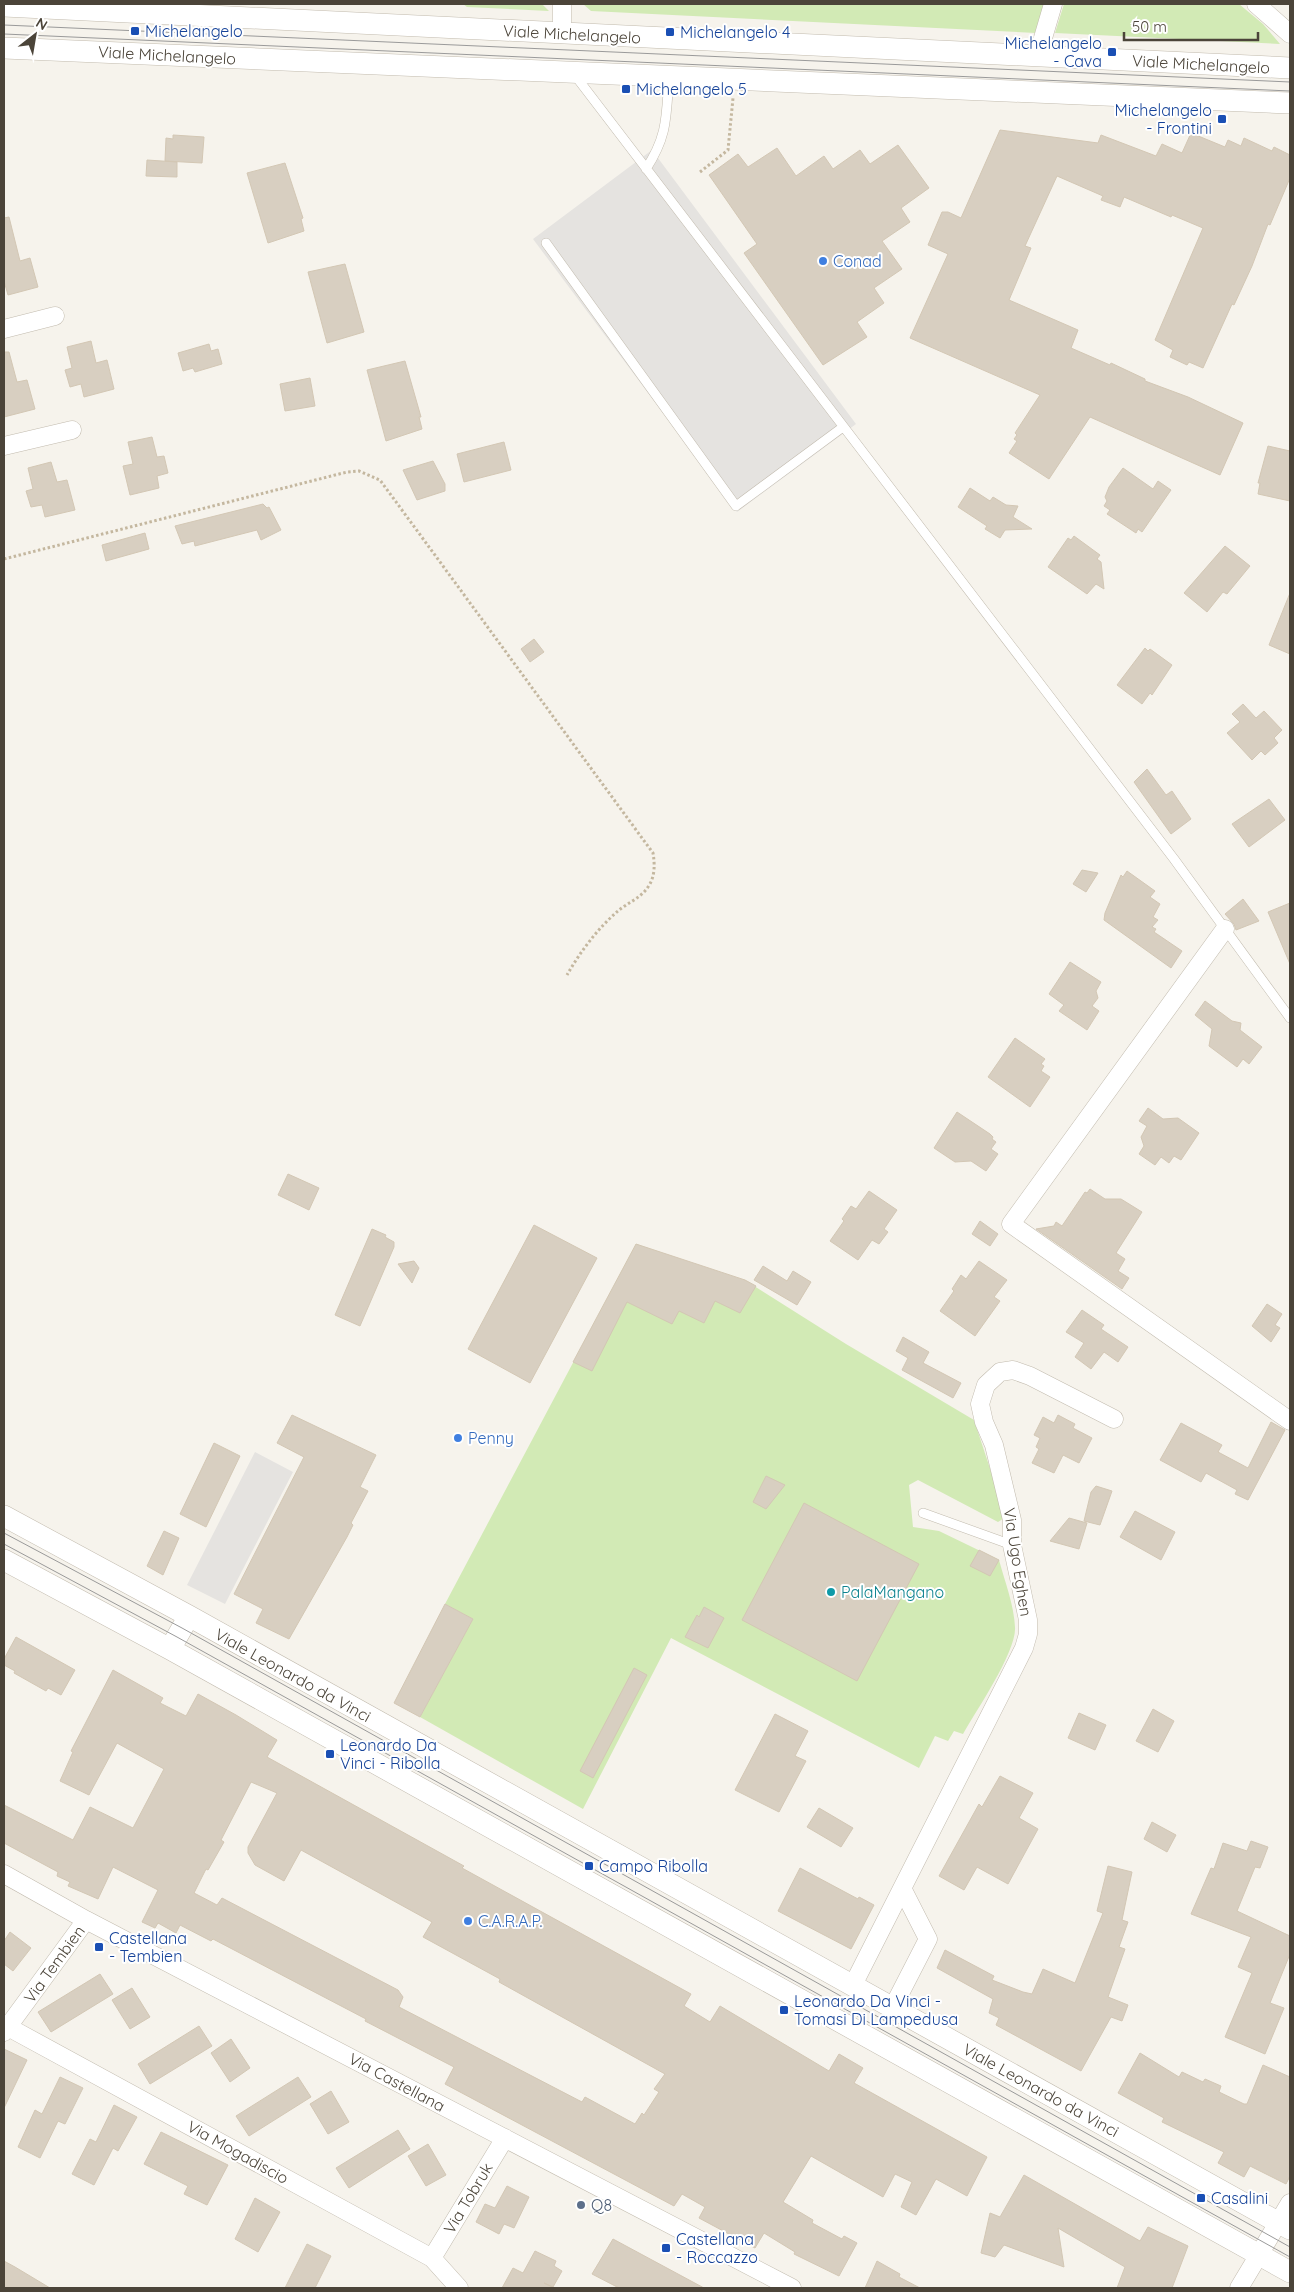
<svg xmlns="http://www.w3.org/2000/svg" width="1294" height="2292" viewBox="0 0 1294 2292" font-family="Quicksand,sans-serif">
<style>
.green{fill:#d2eab5}
.parking{fill:#e5e3e0}
.building{fill:#d8cfc1;stroke:#d3c7b4;fill-rule:evenodd}
.lines{fill:none;stroke-linecap:round;stroke-linejoin:round}
.service-casing{stroke:#c2bbae;stroke-width:10}
.minor-casing{stroke:#c2bbae;stroke-width:19}
.tertiary-casing{stroke:#c2bbae;stroke-width:22}
.path{stroke:#c4b79f;stroke-width:3;stroke-dasharray:2.5 2.5;stroke-linecap:butt}
.service{stroke:#fff;stroke-width:9}
.minor{stroke:#fff;stroke-width:18}
.tertiary{stroke:#fff;stroke-width:21}
.tram{stroke:#9a9a9a;stroke-width:1}
.transit-dot{fill:#1a4fb4;stroke:#fff;stroke-width:2}
.shop-dot{fill:#3f7fe0;stroke:#fff;stroke-width:2}
.culture-dot{fill:#0f9aa8;stroke:#fff;stroke-width:2}
.service-dot{fill:#5c6f8a;stroke:#fff;stroke-width:2}
.labels{text-anchor:middle;stroke-width:4;stroke-linejoin:round;paint-order:stroke}
.transit-label{font-size:16px;fill:#164399;stroke:#fff;text-anchor:start}
.street-label{font-size:16px;fill:#4b4439;stroke:#fff}
.shop-label{font-size:16px;fill:#366cbe;stroke:#fff;text-anchor:start}
.culture-label{font-size:16px;fill:#0d838f;stroke:#fff;text-anchor:start}
.service-label{font-size:16px;fill:#4e5e75;stroke:#fff;text-anchor:start}
</style>
<rect width="100%" height="100%" fill="#f6f3ec"/>
<!-- green -->
<path class="green" d="M463 4H542L549 11 467 7Z
M583 4H1046L1036 33 591 11Z
M1064 4H1239L1263 24 1280 44 1055 33Z
M636 1244 742 1281 743 1279 846 1344 974 1420 1006 1517 998 1522 918 1480 909 1485 913 1527 939 1531 999 1560C1005 1582 1014 1605 1015 1627 1017 1651 976 1711 963 1734L954 1731 948 1741 935 1736 919 1768 671 1638 583 1809 420 1717 473 1619 445 1604Z"/>
<!-- parking -->
<path class="parking" d="M652 150 856 424 737 512 533 239Z
M255 1452 293 1472 225 1604 187 1585Z"/>
<!-- building -->
<path class="building" d="M1000 130 1098 143 1101 135 1156 156 1162 144 1182 153 1191 133 1225 147 1228 140 1241 146 1244 138 1272 151 1274 147 1290 155V178L1270 225 1268 224 1252 266 1234 305 1232 304 1203 368 1189 362 1187 365 1170 357 1173 350 1155 340 1203 228 1172 215 1171 217 1124 197 1120 207 1101 200 1103 196 1057 176 1025 246 1031 248 1009 300 1078 330 1071 348 1110 365 1111 363 1145 379V381L1188 397 1243 423 1220 475 1090 417 1049 479 1009 453 1017 441 1014 439 1017 435 1015 433 1040 395 910 338 948 254 928 245 942 212H948L961 218Z
M173 135 204 137 202 163 165 161 166 138 173 139Z
M898 145 929 188 901 208 910 222 882 241 902 269 874 288 884 303 857 322 867 337 823 365 744 253 757 244 709 175 738 154 748 167 777 148 796 176 824 156 833 169 860 150 870 164Z
M147 160 177 162V177L146 176Z
M285 163 303 218 301 219 304 231 268 243 247 173Z
M9 217 20 261 30 258 38 287 8 295 4 281V218Z
M345 264 364 332 327 343 308 272Z
M91 341 96 363 107 360 114 389 84 397 81 384 70 387 65 370 72 368 67 347Z
M209 344 211 351 218 349 222 364 195 372 193 368 183 371 178 353Z
M4 352H9L17 382 27 380 35 409 4 417Z
M405 361 421 417H419L422 429 386 441 367 370Z
M310 378 315 406 285 411 280 384Z
M152 437 157 457 164 456 168 473 157 476 159 488 130 495 123 466 133 464 128 442Z
M504 442 511 470 464 482 457 454Z
M1268 446 1290 451V501L1258 494 1260 483H1258Z
M433 461 445 484V491L417 500 403 470Z
M51 462 57 482 67 480 75 510 45 517 42 505 31 507 26 491 33 489 28 468Z
M1123 468 1153 489 1158 481 1171 490 1142 532 1138 529 1136 533 1107 514 1110 510 1104 506 1107 501 1105 497 1109 487Z
M970 488 990 501 993 497 1006 505 1018 506 1013 517 1032 529 1005 530 1000 538 985 529 987 526 958 507Z
M263 504 267 508 269 507 281 530 261 540 257 530 195 546 194 541 182 544 175 526Z
M145 533 149 549 106 561 102 545Z
M1074 536 1100 555 1097 559 1101 562 1104 589 1096 584 1087 594 1048 567 1068 538 1071 540Z
M1225 546 1250 566 1227 594 1223 592 1207 612 1184 593Z
M1290 593V654L1269 645Z
M534 639 544 652 530 662 521 649Z
M1145 648 1148 651 1150 649 1172 665 1152 695 1150 693 1142 704 1117 685Z
M1243 704 1256 718 1264 711 1282 730 1274 738 1278 743 1265 755 1261 751 1252 760 1227 733 1240 722 1232 714Z
M1147 769 1166 795 1172 791 1191 819 1171 834 1134 782Z
M1269 799 1285 820 1249 847 1232 824Z
M1082 870 1098 873 1086 892 1073 884Z
M1127 871 1155 891 1150 897 1160 904 1153 917 1158 920 1152 927 1156 929 1154 932 1182 951 1171 968 1104 920 1105 913 1121 875 1123 877Z
M1243 899 1259 921 1236 930 1234 924 1225 914Z
M1290 903V964L1268 912Z
M1070 962 1101 982 1096 991 1098 998 1092 1006 1099 1011 1087 1030 1059 1011 1064 1005 1049 994Z
M1205 1001 1232 1021 1241 1023 1240 1030 1262 1047 1249 1064 1243 1059 1237 1067 1209 1046 1212 1029 1195 1015Z
M1015 1038 1045 1059 1041 1064 1044 1066 1041 1071 1050 1077 1030 1107 988 1077Z
M1148 1108 1163 1119 1178 1118 1199 1133 1181 1160 1174 1156 1169 1163 1161 1157 1155 1165 1139 1154 1144 1146 1141 1137 1147 1126 1139 1121Z
M957 1112 990 1134 993 1137 992 1139 996 1142 991 1149 998 1154 986 1171 971 1161 955 1162 934 1148Z
M288 1174 319 1188 309 1210 278 1195Z
M1090 1189 1105 1199H1121L1142 1212 1116 1253 1125 1259 1118 1271 1129 1278 1122 1289 1036 1229 1054 1226 1056 1222 1062 1226 1085 1192 1087 1193Z
M869 1191 897 1210 884 1229 888 1232 879 1244 872 1240 858 1260 830 1241 844 1221 842 1219 851 1206 856 1209Z
M980 1221 998 1234 990 1246 972 1234Z
M534 1225 597 1258 530 1383 468 1349Z
M372 1229 386 1235 385 1237 394 1242V1247L360 1326 335 1315Z
M636 1244 745 1280 756 1286 740 1313 715 1301 704 1323 679 1311 672 1324 627 1302 592 1371 573 1362Z
M414 1261 419 1268 412 1283 398 1264Z
M979 1261 1007 1280 994 1297 1000 1301 975 1336 940 1311 954 1291 952 1289 961 1275 966 1279Z
M763 1266 787 1281 793 1271 811 1282 797 1305 754 1280Z
M1267 1304 1282 1314 1275 1325 1280 1328 1271 1342 1252 1326Z
M1082 1310 1104 1325 1101 1329 1128 1347 1118 1362 1104 1352 1091 1369 1075 1357 1084 1343 1066 1332Z
M903 1337 929 1352 923 1363 961 1383 953 1398 902 1370 908 1358 896 1351Z
M292 1415 376 1455 360 1487 368 1491 351 1523 353 1525 347 1537 289 1639 256 1623 263 1609 234 1594 304 1457 277 1443Z
M1058 1415 1075 1424 1073 1428 1092 1438 1079 1463 1063 1455 1054 1473 1032 1463 1039 1449 1036 1447 1040 1438 1034 1435 1043 1417 1054 1423Z
M1271 1422 1285 1430 1248 1500 1235 1494 1237 1490 1206 1473 1201 1482 1160 1460 1181 1423 1222 1445 1218 1452 1248 1468Z
M214 1443 240 1456 206 1527 180 1514Z
M766 1476 785 1485 766 1509 753 1502Z
M1096 1486 1112 1491 1100 1525 1084 1521 1091 1492Z
M804 1503 919 1564 857 1681 742 1620Z
M1135 1511 1175 1532 1161 1560 1120 1537Z
M1069 1518 1087 1523 1079 1549 1050 1541Z
M164 1531 179 1538 163 1575 147 1566Z
M979 1550 999 1560 990 1576 970 1566Z
M445 1604 473 1619 420 1717 394 1703Z
M704 1607 724 1618 708 1648 685 1637 697 1615 699 1617Z
M16 1637 75 1670 61 1695 48 1688 46 1691 14 1673 15 1671 4 1665V1659Z
M634 1668 647 1675 593 1778 580 1771Z
M113 1670 163 1698 160 1703 186 1716 198 1694 236 1715 277 1740 267 1757 464 1866 462 1868 691 1994 684 2006 710 2022 720 2006 829 2071 839 2054 863 2068 854 2083 987 2157 967 2196 936 2179 916 2215 901 2207 912 2182 895 2174 883 2197 811 2156 783 2202 813 2220 812 2223 842 2239 844 2236 857 2243 839 2276 794 2254 795 2252 764 2233 755 2248 699 2218 705 2207 682 2194 674 2206 445 2084 454 2067 365 2021 366 2019 213 1939 211 1941 180 1925 176 1933 158 1923 155 1928 142 1922 158 1890 113 1867 98 1899 68 1886 70 1882 57 1876 58 1872 4 1843V1805L73 1840 90 1807 133 1828 164 1769 117 1743 89 1795 60 1781 73 1752 71 1751ZM251 1782 277 1793 248 1847V1853L255 1865 284 1881 301 1850 432 1922 423 1937 500 1979 499 1982 665 2074 654 2089 659 2092 644 2115 642 2113 635 2124 585 2097 582 2102 399 2007 403 1997 398 1990 222 1898 217 1905 194 1893 206 1869 208 1870 224 1842 221 1840Z
M1153 1709 1174 1721 1158 1752 1136 1741Z
M1079 1713 1106 1725 1095 1750 1068 1738Z
M775 1714 808 1731 795 1756 806 1761 779 1812 735 1790Z
M1000 1776 1033 1793 1019 1818 1038 1829 1008 1884 977 1867 964 1890 939 1876 979 1804 982 1807Z
M819 1808 853 1828 841 1847 807 1827Z
M1152 1822 1176 1835 1167 1852 1144 1839Z
M1251 1841 1268 1847 1260 1868 1255 1867 1237 1911 1290 1936V1954L1270 2003 1284 2008 1265 2054 1225 2037 1252 1973 1238 1967 1251 1937 1191 1914 1211 1868 1214 1869 1223 1843 1247 1851Z
M1108 1866 1132 1872 1122 1920 1128 1922 1119 1947 1125 1949 1108 1997 1128 2005 1122 2021 1111 2017 1081 2071 996 2025 999 2018 989 2013 993 1999 937 1968 945 1950 994 1976 992 1980 1023 1992 1032 1994 1043 1969 1075 1983 1103 1913 1097 1911Z
M800 1868 858 1899 859 1897 874 1905 851 1949 778 1911Z
M10 1932 31 1948 13 1971 4 1964V1941Z
M100 1974 113 1994 51 2032 38 2012Z
M132 1988 150 2017 130 2029 112 2000Z
M199 2026 212 2046 150 2084 138 2064Z
M231 2039 250 2068 230 2082 211 2053Z
M4 2049 27 2060 4 2108Z
M1140 2053 1179 2077 1182 2072 1203 2082 1205 2079 1221 2086 1219 2092 1244 2104H1247L1263 2065 1290 2077V2176L1286 2184 1250 2166 1244 2177 1218 2163 1224 2152 1162 2122 1164 2118 1118 2093Z
M60 2077 83 2088 65 2124 58 2121 40 2158 18 2147 35 2110 42 2114Z
M298 2077 311 2097 249 2136 236 2116Z
M331 2091 349 2122 328 2134 310 2104Z
M114 2105 137 2117 118 2151 113 2148 94 2185 72 2174 90 2139 96 2142Z
M398 2130 410 2149 349 2188 336 2168Z
M161 2132 228 2165 207 2205 184 2194 188 2186 144 2164Z
M428 2144 446 2175 426 2186 408 2156Z
M1024 2175 1140 2241 1148 2227 1188 2246 1172 2288H1117L1125 2267 1058 2228 1064 2267 1004 2245 995 2257 981 2253 990 2213 1000 2217Z
M507 2186 529 2197 514 2228 504 2224 499 2234 476 2222 485 2204 495 2208Z
M255 2198 280 2212 258 2252 235 2239Z
M613 2239 704 2288H619L592 2274Z
M307 2244 331 2256 315 2288H285Z
M535 2251 556 2261 554 2266 562 2271 553 2287 544 2283 554 2288H502L513 2268 523 2273Z
M4 2261 15 2267 50 2288H4Z
M877 2261 900 2274 899 2277 920 2288H865Z"/>
<g class="lines">
<defs>
<path id="service" d="M574 74 1174 859 1290 1018
M646 169C668 135 666 117 669 77
M546 243 736 506 843 427
M923 1513 1012 1545"/>
<path id="minor" d="M562 4V34
M1256 4 1290 34
M1038 55 1053 4
M4 329 55 316
M4 446 72 430
M1225 929 1011 1224 1290 1421
M4 1874 86 1920 792 2288
M853 1985 1024 1648 1028 1634V1620L1012 1545V1520L994 1445 984 1422 980 1404 986 1385 1000 1372 1013 1370 1030 1376 1114 1419
M893 2007 928 1939 903 1890
M8 2027 432 2258 459 2288
M4 2032 86 1920
M432 2258 505 2138
M1239 2288 1290 2203"/>
<path id="tertiary" d="M4 6 1290 68
M4 48 1290 103
M4 1516 189 1616 1290 2229
M4 1560 170 1649 1290 2272
M170 1649 189 1616"/>
</defs>
<!-- service casing -->
<use href="#service" class="service-casing"/>
<!-- minor casing -->
<use href="#minor" class="minor-casing"/>
<!-- tertiary casing -->
<use href="#tertiary" class="tertiary-casing"/>
<!-- path -->
<path class="path" d="M700 172 728 150 733 98
M4 559 347 472 359 471 380 480 653 853C655 865 655 877 648 887 641 898 627 903 618 911 598 928 580 952 567 975"/>
<!-- service -->
<use href="#service" class="service"/>
<!-- minor -->
<use href="#minor" class="minor"/>
<!-- tertiary -->
<use href="#tertiary" class="tertiary"/>
<!-- tram -->
<path class="tram" d="M4 25 1290 82
M4 34 1290 91
M4 1533 182 1628 1290 2247
M4 1544 177 1637 1290 2257"/>
</g>
<!-- markers -->
<g class="transit-dot">
<rect x="130" y="26" width="10" height="10" rx="2.5"/>
<rect x="665" y="27" width="10" height="10" rx="2.5"/>
<rect x="1107" y="47" width="10" height="10" rx="2.5"/>
<rect x="621" y="84" width="10" height="10" rx="2.5"/>
<rect x="1217" y="114" width="10" height="10" rx="2.5"/>
<rect x="325" y="1749" width="10" height="10" rx="2.5"/>
<rect x="584" y="1861" width="10" height="10" rx="2.5"/>
<rect x="94" y="1942" width="10" height="10" rx="2.5"/>
<rect x="779" y="2005" width="10" height="10" rx="2.5"/>
<rect x="1196" y="2193" width="10" height="10" rx="2.5"/>
<rect x="661" y="2243" width="10" height="10" rx="2.5"/>
</g>
<g class="shop-dot">
<circle cx="823" cy="261" r="5"/>
<circle cx="458" cy="1438" r="5"/>
<circle cx="468" cy="1921" r="5"/>
</g>
<circle class="culture-dot" cx="831" cy="1592" r="5"/>
<circle class="service-dot" cx="581" cy="2205" r="5"/>
<g class="labels">
<!-- transit labels -->
<g class="transit-label">
<text x="145" y="37">Michelangelo</text>
<text x="680" y="38">Michelangelo 4</text>
<text x="1102" y="49" text-anchor="end">Michelangelo<tspan x="1102" dy="18">- Cava</tspan></text>
<text x="636" y="95">Michelangelo 5</text>
<text x="1212" y="116" text-anchor="end">Michelangelo<tspan x="1212" dy="18">- Frontini</tspan></text>
<text x="340" y="1751">Leonardo Da<tspan x="340" dy="18">Vinci - Ribolla</tspan></text>
<text x="599" y="1872">Campo Ribolla</text>
<text x="109" y="1944">Castellana<tspan x="109" dy="18">- Tembien</tspan></text>
<text x="794" y="2007">Leonardo Da Vinci -<tspan x="794" dy="18">Tomasi Di Lampedusa</tspan></text>
<text x="1211" y="2204">Casalini</text>
<text x="676" y="2245">Castellana<tspan x="676" dy="18">- Roccazzo</tspan></text>
</g>
<!-- street labels -->
<g class="street-label">
<text transform="translate(572 34) rotate(3)" y="6">Viale Michelangelo</text>
<text transform="translate(167 55) rotate(3)" y="6">Viale Michelangelo</text>
<text transform="translate(1201 64) rotate(3)" y="6">Viale Michelangelo</text>
<text transform="translate(1018 1562) rotate(81)" y="6">Via Ugo Eghen</text>
<text transform="translate(293 1675) rotate(29)" y="6">Viale Leonardo da Vinci</text>
<text transform="translate(54 1964) rotate(-54)" y="6">Via Tembien</text>
<text transform="translate(397 2082) rotate(28)" y="6">Via Castellana</text>
<text transform="translate(1041 2090) rotate(29)" y="6">Viale Leonardo da Vinci</text>
<text transform="translate(238 2152) rotate(29)" y="6">Via Mogadiscio</text>
<text transform="translate(468 2198) rotate(-59)" y="6">Via Tobruk</text>
</g>
<!-- shop labels -->
<g class="shop-label">
<text x="833" y="267">Conad</text>
<text x="468" y="1444">Penny</text>
<text x="478" y="1927">C.A.R.A.P.</text>
</g>
<!-- culture labels -->
<g class="culture-label">
<text x="841" y="1598">PalaMangano</text>
</g>
<!-- service labels -->
<g class="service-label">
<text x="591" y="2211">Q8</text>
</g>
</g>
<!-- border -->
<rect width="1294" height="2292" fill="none" stroke="#4b4439" stroke-width="10"/>
<!-- north arrow -->
<g transform="translate(35 35) rotate(31)" stroke="#ffffff" stroke-width="4" paint-order="stroke">
<path d="M0-4L9 19L0 12L-9 19Z" fill="#4b4439"/>
<text y="-8" font-size="14" font-weight="bold" text-anchor="middle" fill="#4b4439">N</text>
</g>
<!-- scale -->
<path d="M1124 32v8h134v-8" fill="none" stroke="#4b4439" stroke-width="2.5"/>
<text x="1132" y="32" font-size="15" fill="#4b4439" stroke="#ffffff" stroke-width="4" paint-order="stroke">50 m</text>
</svg>
